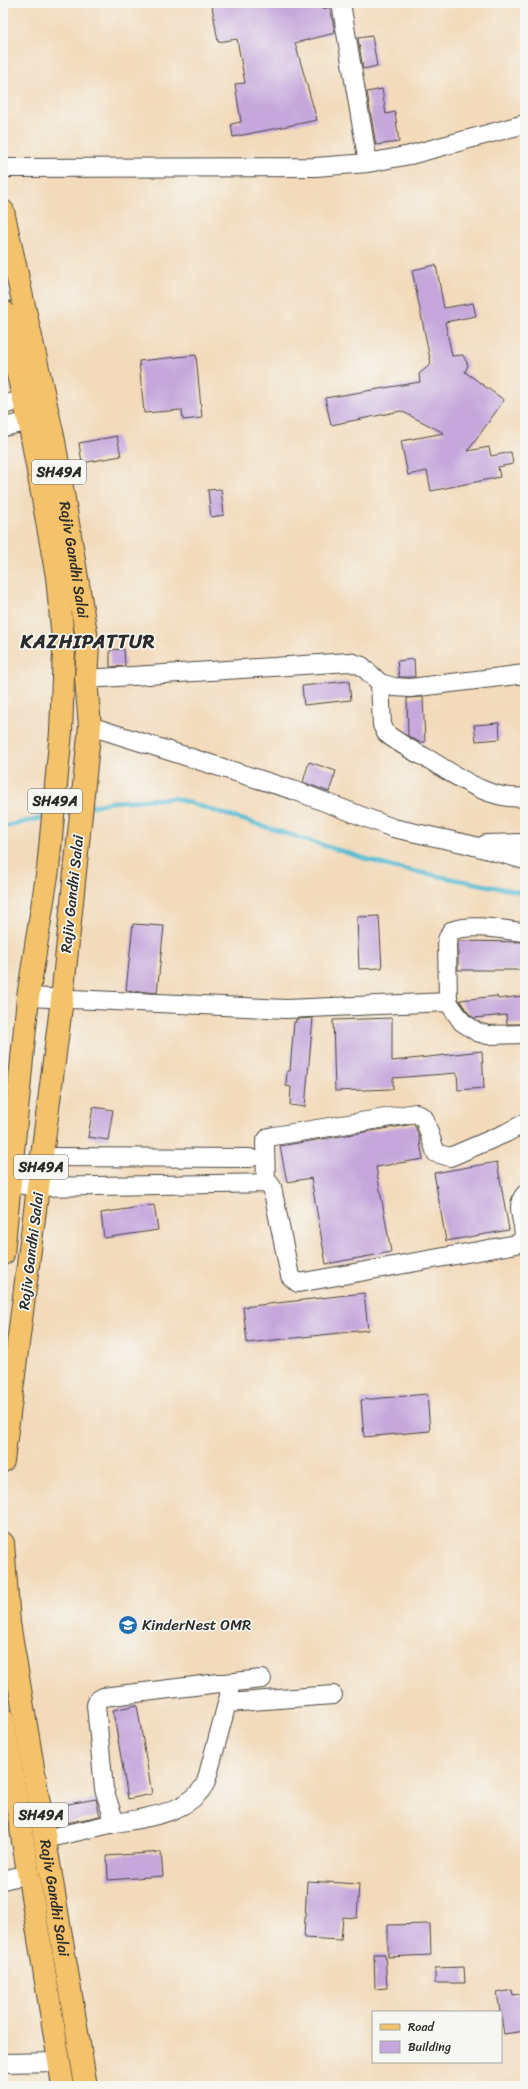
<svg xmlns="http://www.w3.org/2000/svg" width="528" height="2089" viewBox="0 0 528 2089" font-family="Sriracha,sans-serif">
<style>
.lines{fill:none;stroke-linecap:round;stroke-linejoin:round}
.stream{stroke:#53bad0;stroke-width:4.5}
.building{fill:#c6a7dc}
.minor-casing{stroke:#494540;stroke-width:20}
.major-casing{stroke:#494540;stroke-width:24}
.minor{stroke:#fff;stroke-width:18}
.major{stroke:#f3c26a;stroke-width:22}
.labels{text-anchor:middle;stroke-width:3.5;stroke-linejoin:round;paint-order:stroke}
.shield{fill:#f6f6f2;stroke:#686867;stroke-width:1}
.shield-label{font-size:14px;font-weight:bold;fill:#2b2b2b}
.street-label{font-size:15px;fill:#2b2b2b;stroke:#f6f6f2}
.poi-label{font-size:15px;fill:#2b2b2b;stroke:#f6f6f2;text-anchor:start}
.district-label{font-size:19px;font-weight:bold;letter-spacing:1px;fill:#2b2b2b;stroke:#f6f6f2}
</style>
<rect width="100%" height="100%" fill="#f6f6f2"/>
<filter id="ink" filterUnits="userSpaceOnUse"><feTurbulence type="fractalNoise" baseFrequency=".025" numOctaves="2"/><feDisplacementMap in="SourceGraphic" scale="8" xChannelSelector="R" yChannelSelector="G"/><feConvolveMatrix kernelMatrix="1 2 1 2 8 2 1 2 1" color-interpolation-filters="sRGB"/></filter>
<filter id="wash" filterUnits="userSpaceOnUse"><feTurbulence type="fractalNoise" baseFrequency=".012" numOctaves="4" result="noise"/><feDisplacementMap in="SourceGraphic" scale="16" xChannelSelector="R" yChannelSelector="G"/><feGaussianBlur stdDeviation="0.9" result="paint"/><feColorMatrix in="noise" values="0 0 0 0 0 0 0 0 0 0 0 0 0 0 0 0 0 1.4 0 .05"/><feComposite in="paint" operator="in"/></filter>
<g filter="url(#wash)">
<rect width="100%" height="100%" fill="#f2daba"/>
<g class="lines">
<!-- stream -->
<path class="stream" d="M88 807 111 802 174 798 392 867 525 893
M59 814 75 810
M3 827 46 817"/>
</g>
<g id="blocks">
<!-- building -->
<path class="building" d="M230 3H321L323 9 330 7 335 33 295 43 317 120 233 137 231 124 241 122 235 84 245 83 237 39 218 42 212 6Z
M372 36 377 66 363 69 358 38Z
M382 89 386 114 395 112 399 142 376 145 367 92Z
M436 265 444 308 473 303 476 316 445 322 452 356 463 355 468 365 465 372 504 400 468 451 489 447 491 456 511 452 513 464 498 467 500 477 431 491 427 471 408 475 401 441 444 433 401 411 331 425 325 398 420 382 419 374 431 364 412 270Z
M196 355 202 418 183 420 182 410 144 413 139 361Z
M117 436 121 456 82 463 79 443Z
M221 489 224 515 211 517 208 490Z
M124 649 125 666 110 667V650Z
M414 659 415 677H399L397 661Z
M349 681 351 700 304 705 302 686Z
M423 697 425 742H419L408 736 407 698Z
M499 723 500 739 476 741 474 725Z
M309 762 336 771 329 792 303 782Z
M379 916 382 968 359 969 357 917Z
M133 924 164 926 157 993 126 990Z
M458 941 525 942V970H458Z
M497 996 498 999 522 996 525 1024H507L506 1015 474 1018 469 1014 460 1001V1000Z
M313 1018 305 1107 290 1105 291 1087 286 1086 287 1071H290L294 1022H296V1019Z
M392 1018V1061L482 1051 484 1088 458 1090 457 1073 393 1078V1089L335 1091 333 1020Z
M93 1107 113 1110 108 1140 88 1137Z
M414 1124 419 1136 423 1159 376 1167 391 1252 326 1264 311 1178 287 1182 280 1146Z
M497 1162 509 1230 446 1241 434 1173Z
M154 1205 158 1230 104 1238 101 1213Z
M364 1293 368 1330 247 1343 243 1307Z
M427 1394 430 1431 364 1437 361 1400Z
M137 1705 152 1794 128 1799 113 1710Z
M96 1799 100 1816 66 1823 63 1805Z
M161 1852 163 1876 108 1880 107 1856Z
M307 1881 359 1884 357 1918 343 1917 341 1940 304 1938Z
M430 1924 431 1955 388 1957V1925Z
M374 1954H385L387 1988 375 1989Z
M464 1967 465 1983H435V1968Z
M512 1990 513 1995 525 1993V2031L504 2034 497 1993Z"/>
</g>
</g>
<g filter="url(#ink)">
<use href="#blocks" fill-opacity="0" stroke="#494540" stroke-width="1"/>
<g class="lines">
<defs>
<path id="minor" d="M341 3 368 163
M3 168 315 167 368 163 410 155 525 124
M3 405 37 396
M3 427 41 419
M86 679 350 662 362 666 380 683 394 687 410 688 525 674
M380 683 382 725 386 733C399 744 415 752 430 760 458 777 490 801 525 797
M90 726 296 791 393 828 467 844 525 860
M486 844 525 843
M525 932C502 930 473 923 451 931L447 940 448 1002 462 1022 477 1032 488 1035 525 1034
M28 997 286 1009 448 1002
M42 1157 250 1158
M10 1183 38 1187 269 1183 272 1187 290 1276 298 1283 517 1244 523 1240C527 1225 513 1207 525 1194
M266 1183 265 1142 269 1137 274 1136 416 1113 424 1118 436 1153 450 1157 506 1133 525 1123
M219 1683H225L229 1689V1696L206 1782C191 1813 146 1818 115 1823L104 1789 96 1705 98 1700 103 1697Z
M225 1683 262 1679
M227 1703 333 1695
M45 1839 115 1823
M3 1880 28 1874
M3 2063 59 2062"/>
<g id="major">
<path id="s1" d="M3 211 54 441 62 487 88 645 86 679 90 726 62 999 3 1461"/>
<path d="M3 311 29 421 57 577 64 650 61 732 48 869 28 997 3 1254"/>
<path id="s2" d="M3 1543 9 1623 86 2086"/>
<path d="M3 1719 63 2086"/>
</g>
</defs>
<!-- minor casing -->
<use href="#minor" class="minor-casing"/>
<!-- major casing -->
<use href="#major" class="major-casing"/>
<!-- minor -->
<use href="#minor" class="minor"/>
<!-- major -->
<use href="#major" class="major"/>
</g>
</g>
<!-- icons -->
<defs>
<symbol id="school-disc" viewBox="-11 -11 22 22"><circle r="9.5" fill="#1f6fb2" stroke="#f6f6f2"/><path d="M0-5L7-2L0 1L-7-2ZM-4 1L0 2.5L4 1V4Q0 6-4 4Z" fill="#fff"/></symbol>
</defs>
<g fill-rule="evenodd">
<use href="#school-disc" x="117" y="1614" width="22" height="22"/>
</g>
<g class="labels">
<!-- shield labels -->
<g class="shield">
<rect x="32" y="460" width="54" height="24" rx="3"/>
<rect x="28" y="789" width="54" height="24" rx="3"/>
<rect x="14" y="1155" width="54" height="24" rx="3"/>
<rect x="14" y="1803" width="54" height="24" rx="3"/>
</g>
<g class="shield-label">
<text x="59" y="477">SH49A</text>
<text x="55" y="806">SH49A</text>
<text x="41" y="1172">SH49A</text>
<text x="41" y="1820">SH49A</text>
</g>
<!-- street labels -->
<g class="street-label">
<text dy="5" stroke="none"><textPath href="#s1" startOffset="356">Rajiv Gandhi Salai</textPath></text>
<text transform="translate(72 894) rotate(-84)" y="5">Rajiv Gandhi Salai</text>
<text transform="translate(31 1251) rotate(-83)" y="5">Rajiv Gandhi Salai</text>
<text dy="5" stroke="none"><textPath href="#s2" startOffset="359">Rajiv Gandhi Salai</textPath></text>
</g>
<!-- poi labels -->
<g class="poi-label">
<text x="142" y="1630">KinderNest OMR</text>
</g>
<!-- district labels -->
<g class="district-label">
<text x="88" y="648">KAZHIPATTUR</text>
</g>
</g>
<!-- margin -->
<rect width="528" height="2089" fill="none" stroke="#f6f6f2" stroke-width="16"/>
<!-- legend -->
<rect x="372" y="2011" width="130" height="52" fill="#f6f6f2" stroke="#a5a5a2"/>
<rect x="380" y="2024" width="20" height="6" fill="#f3c26a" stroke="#a5a5a2"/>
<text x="408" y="2031" font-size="12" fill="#2b2b2b">Road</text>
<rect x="380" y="2041" width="20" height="12" fill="#c6a7dc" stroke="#a5a5a2"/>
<text x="408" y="2051" font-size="12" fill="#2b2b2b">Building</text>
</svg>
